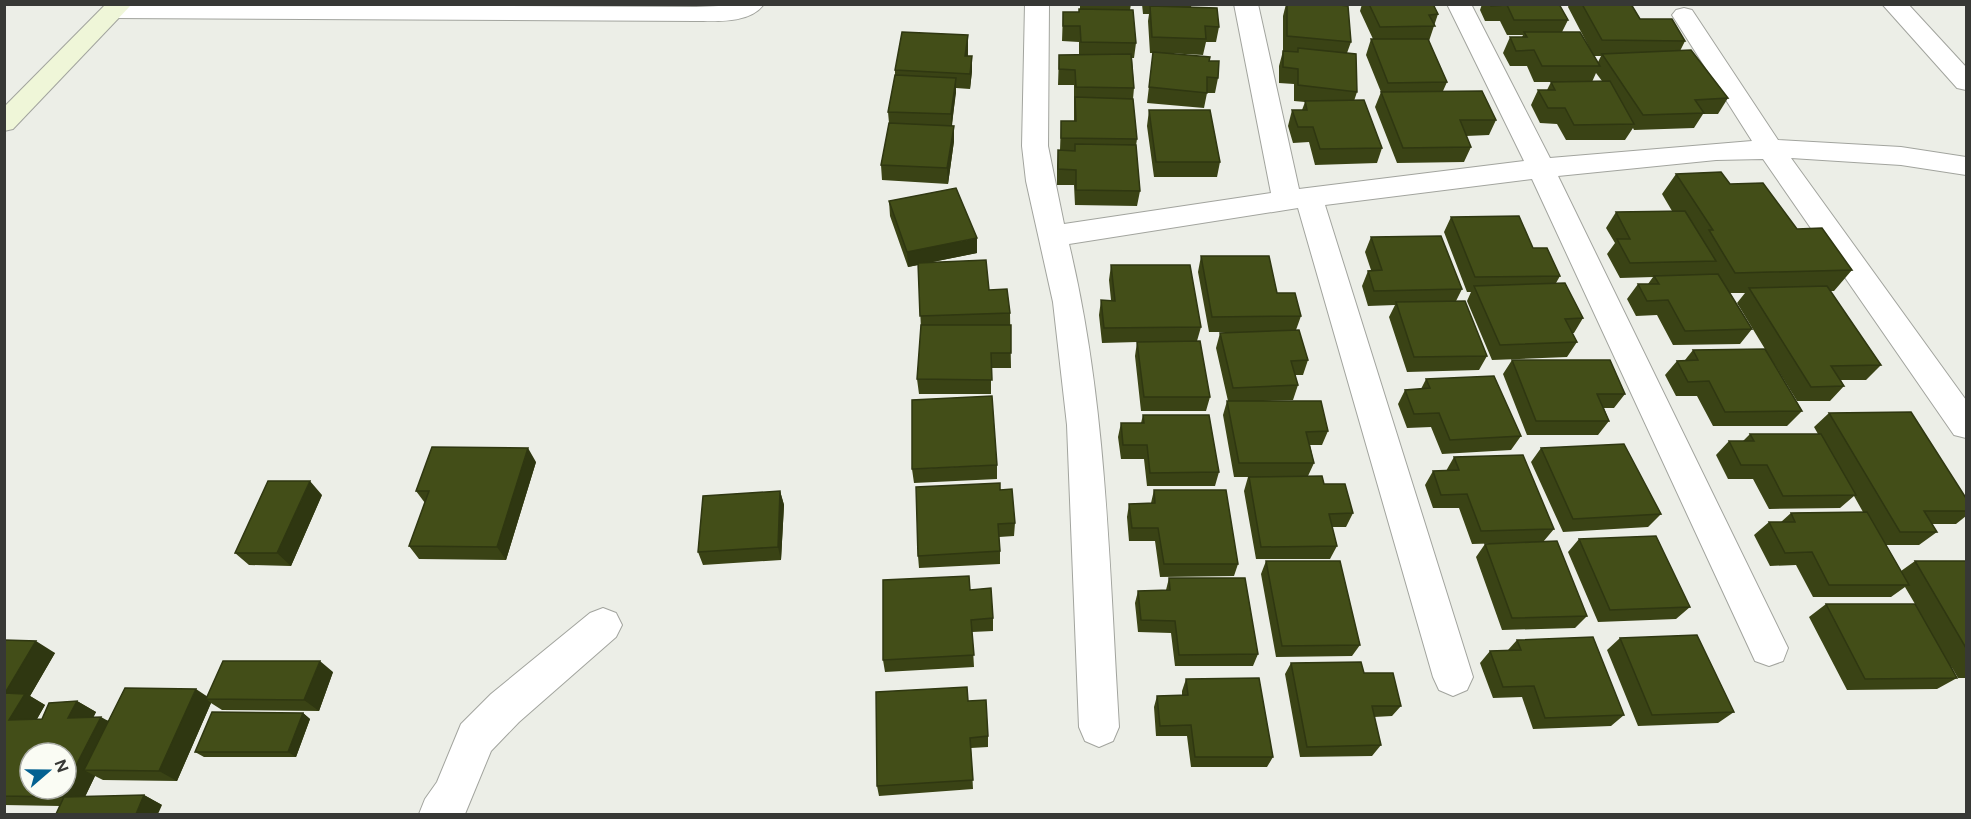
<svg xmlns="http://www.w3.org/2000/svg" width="1971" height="819" viewBox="0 0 1971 819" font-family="Figtree,sans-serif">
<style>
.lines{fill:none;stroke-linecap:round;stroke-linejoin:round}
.street-casing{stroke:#a2a49e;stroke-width:2}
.secondary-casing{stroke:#a2a49e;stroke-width:2}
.street{fill:#fff;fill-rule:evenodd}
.secondary{fill:#eff6d8;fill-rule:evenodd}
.wall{fill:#3a4315;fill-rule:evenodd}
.shaded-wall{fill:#2f3711}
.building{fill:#434e18;stroke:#2f3711;stroke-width:1.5}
</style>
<rect width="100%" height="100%" fill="#eceee7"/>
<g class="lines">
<defs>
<path id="street" d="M111 4 696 7 764 4C750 24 716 21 696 21L114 18 106 16 102 11 106 6Z
M1025 4H1049L1048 146 1064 224 1271 193 1234 4H1258L1299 189 1524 161 1447 4H1471L1550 158 1752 141 1672 15 1676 10 1684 8 1692 10 1778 140 1901 147 1966 157V175L1901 165 1791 158 1966 400V438L1954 435 1763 159 1716 160 1558 176 1788 648 1783 661 1769 666 1755 661 1532 179 1325 205 1473 677 1467 690 1453 696 1439 690 1433 677 1298 208 1069 244C1107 402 1109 565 1119 727L1113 741 1099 747 1085 741 1079 727 1067 425 1053 302 1026 181 1022 146Z
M1882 4H1908L1966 67V90L1957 88Z
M603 608 616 613 622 625 616 637 519 722 491 751 465 814H419L425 799 437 782 461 724 491 694 590 613Z"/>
<path id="secondary" d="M106 4H132L13 129 4 131V107Z"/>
</defs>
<!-- street casing -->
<use href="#street" class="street-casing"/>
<!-- secondary casing -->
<use href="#secondary" class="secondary-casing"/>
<!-- street -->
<use href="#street" class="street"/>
<!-- secondary -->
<use href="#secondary" class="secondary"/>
</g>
<!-- wall -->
<path class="wall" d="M1080 4H1131L1130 10 1136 43 1134 58H1132L1134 88 1133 99 1137 139 1136 146 1140 191 1137 206 1075 205 1074 185H1057V166L1058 150H1060L1061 121H1074V85H1058L1059 55H1079V42L1062 41 1063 12H1079L1080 9Z
M1142 4H1192L1191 7 1219 27 1216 42H1206L1203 55 1166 53 1209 61 1218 78 1215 93H1207L1204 108 1147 103 1153 53H1150L1148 21 1149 14H1143Z
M1286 4H1342L1351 42 1347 53 1357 92 1354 101 1382 148 1377 163 1315 165 1309 142 1293 143 1288 126 1292 110H1302L1305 102 1294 101V84L1279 83V66L1283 51V16Z
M1362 4H1433L1438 14 1429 41 1447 82 1443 91 1496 120 1489 135 1466 136 1471 147 1464 162 1397 163 1375 107 1381 92 1366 55 1371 39H1373L1360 11Z
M1482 4H1559L1568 20 1562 32 1590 49 1568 7 1569 4H1631L1640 19 1685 41 1680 51 1728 98 1718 114H1703L1694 128 1634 130 1633 128 1625 140H1566L1557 124 1540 123 1531 105 1538 90H1547L1551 82H1534L1527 66H1510L1503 53 1510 37H1522L1523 35H1507L1500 21H1485L1480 10ZM1594 56H1601L1598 62ZM1596 73 1602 81 1592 82Z
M968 51V56L972 71 970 89 956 88 952 126H954V141L948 184 882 180 881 165 889 123 888 112 895 75V70Z
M1149 110 1220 162 1217 177H1154L1147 126Z
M1676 174 1730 184 1797 229 1852 270 1834 291H1830L1881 365 1866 380H1841L1844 386 1830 401H1797L1768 354 1802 411 1787 426H1713L1697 396H1676L1665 375 1677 361 1685 360 1693 350 1765 349 1737 303 1745 293H1730L1752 329 1740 344 1673 345 1657 315 1636 316 1627 299 1638 284H1648L1653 277 1620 278 1607 254 1615 243 1606 228 1616 212 1672 211 1662 194Z
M889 201 977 253 932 262 989 290 1010 313 1011 368H991V394H919L917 379 921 329 918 265 908 267 890 216Z
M1451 217 1533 248 1560 276 1556 283 1583 318 1574 333H1572L1577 342 1567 357 1492 360 1467 301 1471 292H1467L1444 232Z
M1371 237 1462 289 1456 301 1487 356 1479 370 1407 372 1389 317 1395 305 1368 306 1362 286 1368 271 1371 270 1365 252Z
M1201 256 1277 293 1301 316 1296 330 1308 360 1303 375H1295L1298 385 1293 400 1263 401 1328 431 1322 445H1310L1314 463 1308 476 1324 484 1353 513 1346 527H1332L1337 546 1330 559H1256L1244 491 1248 477H1234L1223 415 1227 401H1228L1216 348 1220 333 1255 332H1209L1198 272Z
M1111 265 1201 327 1197 341 1210 397 1206 411H1141L1135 356 1137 342 1102 343 1099 315 1101 300H1111L1109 280Z
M1512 360 1625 394 1614 408H1604L1609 421 1598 435H1527L1503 374Z
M1426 379 1521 436 1511 450 1442 454 1431 427 1407 428 1398 404 1405 390 1421 389Z
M1829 413 1966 498V516L1956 524H1932L1937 532 1919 545H1886L1901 571 1915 561H1966V678H1958L1951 666 1957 678 1937 689 1847 690 1809 617 1826 604H1915L1905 587 1891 597H1813L1796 565 1770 566 1754 535 1769 522H1781L1791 513 1863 512 1854 496 1840 508 1769 509 1753 479H1728L1716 455 1729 441H1743L1750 434H1818L1814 427Z
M1143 415 1219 472 1215 486H1147L1144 459H1121L1118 437 1121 423H1141Z
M1541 448 1661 514 1648 527 1563 532 1531 462Z
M1454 457 1554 529 1543 542 1472 544 1459 508H1433L1425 485 1433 471H1446Z
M536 462 506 560 419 559 409 546 425 503 416 491Z
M997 465V479L914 483 912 469Z
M1000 490 1015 523 1014 536 999 537 1000 551V564L919 568 918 556Z
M1154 490 1238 564 1234 576 1160 577 1155 541H1129L1127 517 1129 504 1151 503Z
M780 491 784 505 781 560 703 565 698 552Z
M322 495 291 566 249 565 235 553Z
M1579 539 1690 607 1676 619 1598 622 1568 552Z
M1485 544 1587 616 1575 628 1502 630 1476 557Z
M1266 561 1360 645 1352 656 1276 657 1261 574Z
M1169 578 1258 654 1253 666H1175L1171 633 1138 632 1135 603 1138 591 1166 590Z
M970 590 993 618V631L972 632 974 667 885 672 883 660Z
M1620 638 1734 712 1718 723 1638 726 1607 650Z
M4 640 55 653 30 696 45 705 37 719H42L77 701 96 712 93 717 109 721 207 697 333 672 319 711 222 710 211 703 177 781 103 780 95 776 85 797 144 795 162 805 60 806 4 805Z
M1517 640 1624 715 1611 726 1533 729 1522 697 1493 698 1480 663 1490 651 1508 650Z
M1291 663 1364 673 1401 706 1392 716 1374 717 1381 745 1372 756 1300 757 1285 674Z
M1186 679 1273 757 1267 767H1191L1187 736H1156L1154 707 1157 696 1182 695V691Z
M968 701 988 736V747L971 748 973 789 879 796 877 786Z
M303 713 310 719 296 757H204L195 752Z"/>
<!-- shaded-wall -->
<path class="shaded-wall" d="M968 35V51L965 71V56Z
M972 56V71L970 89V74Z
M956 78V93L951 130V114Z
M954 126V141L948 184 947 168Z
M977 238V253L908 267 907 252Z
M528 448 536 462 506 560 497 547Z
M310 481 322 495 291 566 277 553Z
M780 491 784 505 781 560 778 547Z
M36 641 55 653 30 696 45 705 30 731 9 720 5 693Z
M320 661 333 672 319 711 304 700Z
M196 689 211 699H206L211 703 177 781 159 771Z
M77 701 96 712 88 729 68 718Z
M303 713 310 719 296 757 288 752Z
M101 717 119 727 84 770 95 776 80 807 60 797 64 789H66V785Z
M144 795 162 805 158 814H136Z"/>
<!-- building -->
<path class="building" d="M1287 4H1330L1348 6 1351 42 1287 36Z
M1369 4H1433L1438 14 1429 15 1435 26 1380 27Z
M1491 4H1559L1568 20H1514L1507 5 1491 6Z
M1582 4H1631L1640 19H1672L1685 41 1602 40Z
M1150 6 1217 8 1219 27 1205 26 1206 39 1152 37Z
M1079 9 1133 10 1136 43 1081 42 1080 26H1063V12H1079Z
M902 32 968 35 965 56H972L970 74 895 70Z
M1524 32H1580L1600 66H1542L1534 50 1516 51 1510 37H1527Z
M1371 39H1428L1447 82 1388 83Z
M1298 48 1356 54 1357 92 1298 85V69L1283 67V51L1298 52Z
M1691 50 1728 98 1695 100 1704 113 1643 115 1602 54Z
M1153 52 1210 57 1209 61H1219L1218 78 1207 77V93L1149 87Z
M1131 54 1134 88 1076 87 1075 70 1059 69V55Z
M895 75 956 78 951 114 888 112Z
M1610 81 1634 124 1574 125 1565 108H1548L1538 90H1555L1551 82Z
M1482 91 1496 120H1460L1471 147 1403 148 1381 92Z
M1075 97 1133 99 1137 139 1061 138V121H1076Z
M1364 100 1382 148 1320 149 1313 127H1298L1292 110H1307L1305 101Z
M1149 110H1210L1220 162H1156Z
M889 123 954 126 947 168 881 165Z
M1075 144 1136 145 1140 191 1076 190V170L1058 169V150L1075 151Z
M1721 172 1730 184 1763 183 1797 229 1822 228 1852 270 1735 273 1709 230H1713L1676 174Z
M956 188 977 238 907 252 889 201Z
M1685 211 1716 261 1630 263 1617 239H1630L1616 212Z
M1519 216 1533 248H1547L1560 276 1475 277 1451 217Z
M1441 236 1462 289 1374 291 1368 271 1382 270 1371 237Z
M1201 256H1269L1277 293H1295L1301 316 1212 317Z
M986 260 989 290 1007 289 1010 313 920 316 918 263Z
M1111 265H1190L1201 327 1104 328 1101 300 1115 301Z
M1718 274 1752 329 1685 331 1668 300 1647 301 1638 284H1659L1654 276Z
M1565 283 1583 318 1565 319 1577 342 1500 345 1474 286Z
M1827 286 1881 365 1831 366 1844 386 1811 387 1749 288Z
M1465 301 1487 356 1414 357 1396 302Z
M921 325H1011V353H991L992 380 917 379Z
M1299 330 1308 360 1291 361 1298 385 1233 388 1220 333Z
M1200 341 1210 397H1144L1137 342Z
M1765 349 1802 411 1725 412 1709 381 1688 382 1677 361 1698 360 1693 350Z
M1512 360H1610L1625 394H1597L1609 421H1536Z
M1494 376 1521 436 1450 440 1439 413 1414 414 1405 390 1430 388 1426 379Z
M992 396 997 465 912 469V400Z
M1227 401H1321L1328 431 1306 432 1314 463H1239Z
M1911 412 1966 498V511H1924L1937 532H1900L1829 413Z
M1143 415H1209L1219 472 1150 473 1147 445H1123L1121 423H1144Z
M1750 434H1821L1856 495 1783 496 1767 465H1741L1729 441H1754Z
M1624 444 1661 514 1573 519 1541 448Z
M432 447 528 448 497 547 409 546 429 491H416Z
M1523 455 1554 529 1481 531 1467 494 1441 495 1433 471 1459 470 1454 457Z
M1322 476 1324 484H1345L1353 513 1329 514 1337 546 1261 547 1249 477Z
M268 481H310L277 553H235Z
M1000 483V490L1012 489 1015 523 998 524 1000 551 918 556 916 487Z
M1154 490H1226L1238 564H1164L1158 528H1132L1129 504 1155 503Z
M780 491 778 547 698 552 703 496Z
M1867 512 1909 585H1829L1812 552 1785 553 1769 522H1795L1791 513Z
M1656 536 1690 607 1610 610 1579 539Z
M1557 541 1587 616 1512 618 1485 544Z
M1266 561H1340L1360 645 1282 646Z
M1915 561H1966V648Z
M969 576 970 590 991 588 993 618 971 620 974 655 883 660V580Z
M1169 578H1245L1258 654 1179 655 1175 621 1141 620 1138 591 1170 590Z
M1826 604H1915L1957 678 1865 679Z
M1697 635 1734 712 1652 715 1620 638Z
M1593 637 1624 715 1545 718 1534 686 1503 687 1490 651 1521 650 1517 640Z
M4 640 36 641 5 693 25 694 9 720 42 719 49 703 77 701 68 718 101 717 66 785V753H30V789H64L60 797 4 796Z
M223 661H320L304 700 206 699Z
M1361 662 1364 673H1393L1401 706H1372L1381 745 1307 747 1291 663Z
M1259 678 1273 757H1195L1191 725 1160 726 1157 696 1188 695 1186 679Z
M967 687 968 701 986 700 988 736 970 738 973 780 877 786 876 692Z
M125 688 196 689 159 771 84 770Z
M212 712 303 713 288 752H195Z
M144 795 136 814H56L64 797Z"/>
<!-- border -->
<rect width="1971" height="819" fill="none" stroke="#373835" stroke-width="12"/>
<!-- north arrow -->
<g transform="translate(48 771) rotate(70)"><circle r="28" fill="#fafcf4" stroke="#acaea8" stroke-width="1.5"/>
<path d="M0-4.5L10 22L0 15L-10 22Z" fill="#036191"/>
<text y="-9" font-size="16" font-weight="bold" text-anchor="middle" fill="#373835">N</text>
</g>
</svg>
